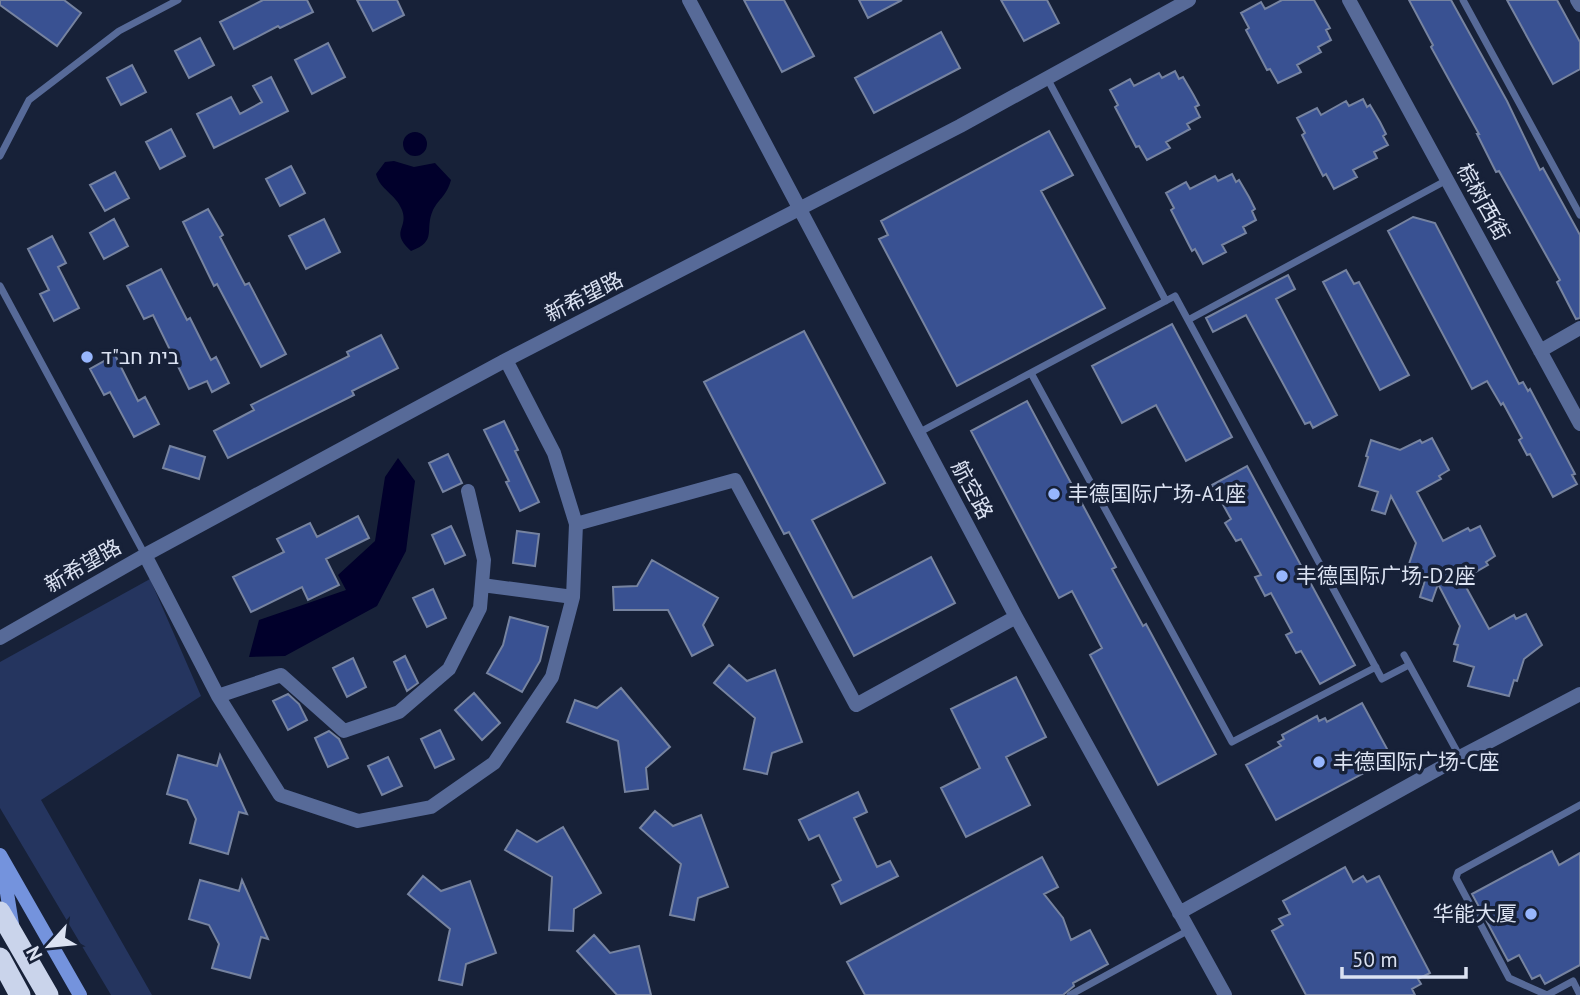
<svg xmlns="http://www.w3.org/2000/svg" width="1580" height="995" viewBox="0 0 1580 995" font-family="'PT Sans','Noto Sans SC',Heebo,sans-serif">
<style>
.green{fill:#25355f}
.water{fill:#01002b}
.building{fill:#395192;stroke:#7683a0;stroke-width:2}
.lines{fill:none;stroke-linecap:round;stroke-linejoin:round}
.lane{stroke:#576a98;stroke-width:7}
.street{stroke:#576a98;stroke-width:14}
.secondary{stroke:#7493dd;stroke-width:14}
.highway{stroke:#cad4eb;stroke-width:21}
.highway-bridge{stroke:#cad4eb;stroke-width:21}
.poi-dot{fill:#97b6fd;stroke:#172138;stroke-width:2.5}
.labels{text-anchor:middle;stroke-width:7;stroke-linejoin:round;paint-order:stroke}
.street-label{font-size:21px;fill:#dbe2f2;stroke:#172138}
.poi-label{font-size:21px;fill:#dbe2f2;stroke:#172138;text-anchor:start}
</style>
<rect width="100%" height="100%" fill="#172138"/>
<!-- green -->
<path class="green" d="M150 579 201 696 41 800 152 995H111L0 808V662Z"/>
<!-- water -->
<path class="water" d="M403 144a12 12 0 1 1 24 0a12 12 0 1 1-24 0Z
M394 161 414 167 435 163 451 180C446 197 440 197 433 210 424 230 438 241 411 251 389 231 409 229 402 210 396 194 380 190 376 174L385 162Z
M398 458 415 481 406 551 377 606 285 656 249 657 259 620 346 590 338 575 375 541 385 477Z"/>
<!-- building -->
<path class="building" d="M0 0H64L81 13 57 46 0 5Z
M263 0H307L313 12 280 28 278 26 234 49 220 22Z
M357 0H397L404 15 373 31Z
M744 0H784L814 56 782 72Z
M859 0H902L868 18Z
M1001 0H1047L1059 23 1024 41Z
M1282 0H1314L1330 28 1326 30 1331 40 1318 47 1321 52 1297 65 1301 72 1278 83 1270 69 1267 70 1246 30 1249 28 1241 13 1261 2 1265 9Z
M1409 0H1451L1507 101 1540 170 1543 168 1580 235V318L1576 319 1557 282 1560 280 1499 171 1496 172 1477 134H1479L1431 47 1433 45Z
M1507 0H1557L1580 42V69L1553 84Z
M941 32 960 68 874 113 855 78Z
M200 38 214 65 189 78 175 51Z
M328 43 345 77 312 94 295 60Z
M132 65 146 92 121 105 107 78Z
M1175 71 1179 79 1183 77 1193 94 1199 105 1195 107 1200 117 1187 124 1190 129 1166 142 1170 148 1147 160 1139 146 1136 147 1115 107 1118 105 1110 90 1130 79 1134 86 1159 73 1162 78Z
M271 77 288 111 214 148 197 114 231 97 240 114 262 102 253 86Z
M1363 99 1367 107 1370 105 1380 122 1386 134 1383 136 1388 145 1374 152 1377 158 1353 170 1357 177 1334 189 1326 174 1323 176 1302 135 1305 133 1297 118 1317 108 1321 115 1346 101 1349 106Z
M171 129 185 156 160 169 146 142Z
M1049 131 1073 175 1041 191 1105 308 957 386 879 239 888 235 881 221Z
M291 166 305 193 280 206 266 179Z
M115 172 129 198 105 211 90 185Z
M1232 174 1236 182 1239 180 1249 197 1255 209 1252 211 1256 220 1243 227 1246 233 1222 245 1226 252 1203 264 1195 249 1192 251 1171 210 1174 208 1166 193 1186 182 1190 189 1215 176 1218 181Z
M208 209 223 235 220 237 245 285 249 283 286 354 261 367 217 284 214 286 183 222Z
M1413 217 1435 223 1519 384 1523 382 1528 391 1530 389 1575 474 1572 475 1577 484 1553 497 1530 454 1527 455 1519 440 1522 438 1503 403 1501 405 1487 381 1472 389 1388 231Z
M114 219 128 246 104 259 90 233Z
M324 219 340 252 306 269 289 236Z
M52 236 66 263 58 267 79 308 54 321 40 294 49 290 28 249Z
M161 269 187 320 190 318 211 360 216 357 229 383 212 392 207 381 189 389 153 315 144 319 127 286Z
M1346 270 1354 284 1359 282 1409 375 1380 390 1323 282Z
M1288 275 1295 289 1276 299 1337 415 1313 428 1310 422 1305 424 1246 315 1213 332 1206 318Z
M1172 324 1232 437 1186 461 1156 405 1122 423 1092 366Z
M804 331 885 483 812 520 853 598 931 557 955 603 854 656 789 532 784 534 704 382Z
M381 335 398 368 352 391 354 395 228 458 214 431 254 410 251 405 349 356 347 352Z
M115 355 138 401 145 397 159 424 134 437 110 392 104 395 90 369Z
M1027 401 1116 567 1112 569 1143 626 1146 624 1216 754 1158 785 1090 655 1102 648 1072 591 1059 598 971 431Z
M504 421 518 450 515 451 539 502 520 511 506 482 509 481 484 430Z
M1432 438 1449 470 1439 476 1441 479 1417 492 1443 541 1468 528 1470 531 1480 526 1495 556 1486 562 1488 565 1469 576 1466 587 1489 629 1514 615 1516 619 1526 614 1542 645 1524 659 1517 681 1514 680 1509 696 1468 686 1474 667 1454 661 1458 645 1454 644 1460 626 1438 584 1432 601 1420 597 1425 580 1406 573 1416 543 1391 496 1385 514 1372 510 1378 492 1359 486 1368 457 1366 456 1371 440 1400 450 1420 440 1422 443Z
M170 446 205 457 199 479 163 468Z
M448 454 462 483 443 492 429 463Z
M1247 466 1355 665 1320 684 1301 651 1296 653 1286 635 1292 632 1271 593 1265 596 1255 577 1261 575 1241 539 1236 541 1225 523 1231 519 1212 485Z
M358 516 369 538 326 559 339 585 308 600 302 587 251 612 233 577 284 552 277 539 310 523 317 537Z
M451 526 465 555 445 564 432 535Z
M517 531 539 534 535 566 513 563Z
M652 560 718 598 703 625 713 645 692 656 668 610H614L613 587 637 586Z
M433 589 446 618 427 627 413 598Z
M510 617 548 627 540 661 522 692 487 673 503 645Z
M405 656 418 683 407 691 394 662Z
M353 658 366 687 347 697 333 668Z
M729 665 747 681 775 670 802 742 772 753 767 774 744 769 755 718 714 683Z
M1016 677 1046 737 1006 757 1030 805 966 837 941 788 980 768 951 709Z
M621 688 670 747 646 768 648 789 625 792 618 741 567 722 575 700 597 708Z
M474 693 500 723 482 740 455 710Z
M288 694 299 704 307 720 288 730 273 701Z
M1362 703 1392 758 1276 820 1246 765 1281 746 1278 742 1284 739 1282 735 1317 716 1319 721 1325 718 1327 722Z
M440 730 454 759 435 768 421 739Z
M329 731 339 739 348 758 328 767 315 738Z
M178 755 217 766 220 755 247 814 239 812 228 854 190 843 196 819 187 800 167 794Z
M388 757 402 786 382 795 368 766Z
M858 792 867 812 854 818 877 867 890 861 898 876 841 904 832 885 841 880 819 835 809 840 799 820Z
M655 811 673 826 701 815 728 887 698 898 694 920 670 915 681 864 640 828Z
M563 827 601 893 574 909 573 931 549 930 552 877 505 850 517 830 537 842Z
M1552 851 1559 865 1580 853V965L1545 984 1540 975 1532 979 1519 955 1508 961 1472 894Z
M1042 857 1058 887 1044 894 1063 918 1071 940 1090 930 1108 964 1073 983 1074 986 1063 995H865L847 962Z
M1345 867 1353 882 1363 876 1367 882 1379 876 1430 973 1418 979 1421 984 1412 989 1415 995H1306L1272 931 1283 925 1279 919 1290 914 1283 901Z
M423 876 441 891 470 881 496 953 466 964 462 985 439 980 450 929 408 894Z
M200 880 239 891 242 880 268 939 261 937 250 978 212 968 219 944 209 925 189 919Z
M594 935 610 953 639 946 651 995H617L577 951Z"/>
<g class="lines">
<!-- lane -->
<path class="lane" d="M1463 0 1580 215
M1047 78 1166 301
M0 156 29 100 119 31 178 0
M0 286 145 555
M1188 320 1447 180
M1031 373 1232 742 1376 667
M918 433 1175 296 1382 679 1409 665
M1404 655 1460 757
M1070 995 1189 930
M1547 995 1509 978 1456 878 1458 872 1580 805
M1547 995 1573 981 1580 995"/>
<!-- street -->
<path class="street" d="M689 0 1016 617 1225 995
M1349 0 1580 424
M1577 0 1580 5
M1540 351 1580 328
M576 524 735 480 856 705 1016 617
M145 555 218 696 280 795 358 821 431 807 494 763 552 677 573 597 576 524 554 453 506 360
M482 585 573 597
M0 638 145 555 506 360 960 126 1189 0
M218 696 281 675 344 731 399 712 449 669 480 608 484 560 468 491
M1179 913 1460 757 1580 694"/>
<!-- secondary -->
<path class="secondary" d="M0 855 80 995
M3 868 12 924"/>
<!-- highway -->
<path class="highway" d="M0 958 20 995"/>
<!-- highway-bridge -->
<path class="highway-bridge" d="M0 912 48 995"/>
</g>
<!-- markers -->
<g class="poi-dot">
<circle cx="87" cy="357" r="7"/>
<circle cx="1054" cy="494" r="7"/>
<circle cx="1282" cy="576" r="7"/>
<circle cx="1319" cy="762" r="7"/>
<circle cx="1531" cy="914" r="7"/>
</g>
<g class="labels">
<!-- street labels -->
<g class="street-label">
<text transform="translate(1483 202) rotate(61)" y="7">棕树西街</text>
<text transform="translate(584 297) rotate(-27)" y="7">新希望路</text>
<text transform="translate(972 490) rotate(62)" y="7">航空路</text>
<text transform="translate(83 566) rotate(-30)" y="7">新希望路</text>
</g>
<!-- poi labels -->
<g class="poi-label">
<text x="101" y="364">בית חב"ד</text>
<text x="1068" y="501">丰德国际广场-A1座</text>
<text x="1296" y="583">丰德国际广场-D2座</text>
<text x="1333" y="769">丰德国际广场-C座</text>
<text x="1517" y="921" text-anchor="end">华能大厦</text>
</g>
</g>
<!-- north arrow -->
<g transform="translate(49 946) rotate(243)" stroke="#172138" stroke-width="5" paint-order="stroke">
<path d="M0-5L12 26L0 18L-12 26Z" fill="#dbe2f2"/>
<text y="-10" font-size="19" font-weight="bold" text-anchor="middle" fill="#dbe2f2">N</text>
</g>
<!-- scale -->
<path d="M1342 967v10h124v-10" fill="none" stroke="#dbe2f2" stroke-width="3.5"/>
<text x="1352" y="967" font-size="21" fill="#dbe2f2" stroke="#172138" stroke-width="5" paint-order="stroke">50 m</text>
</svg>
